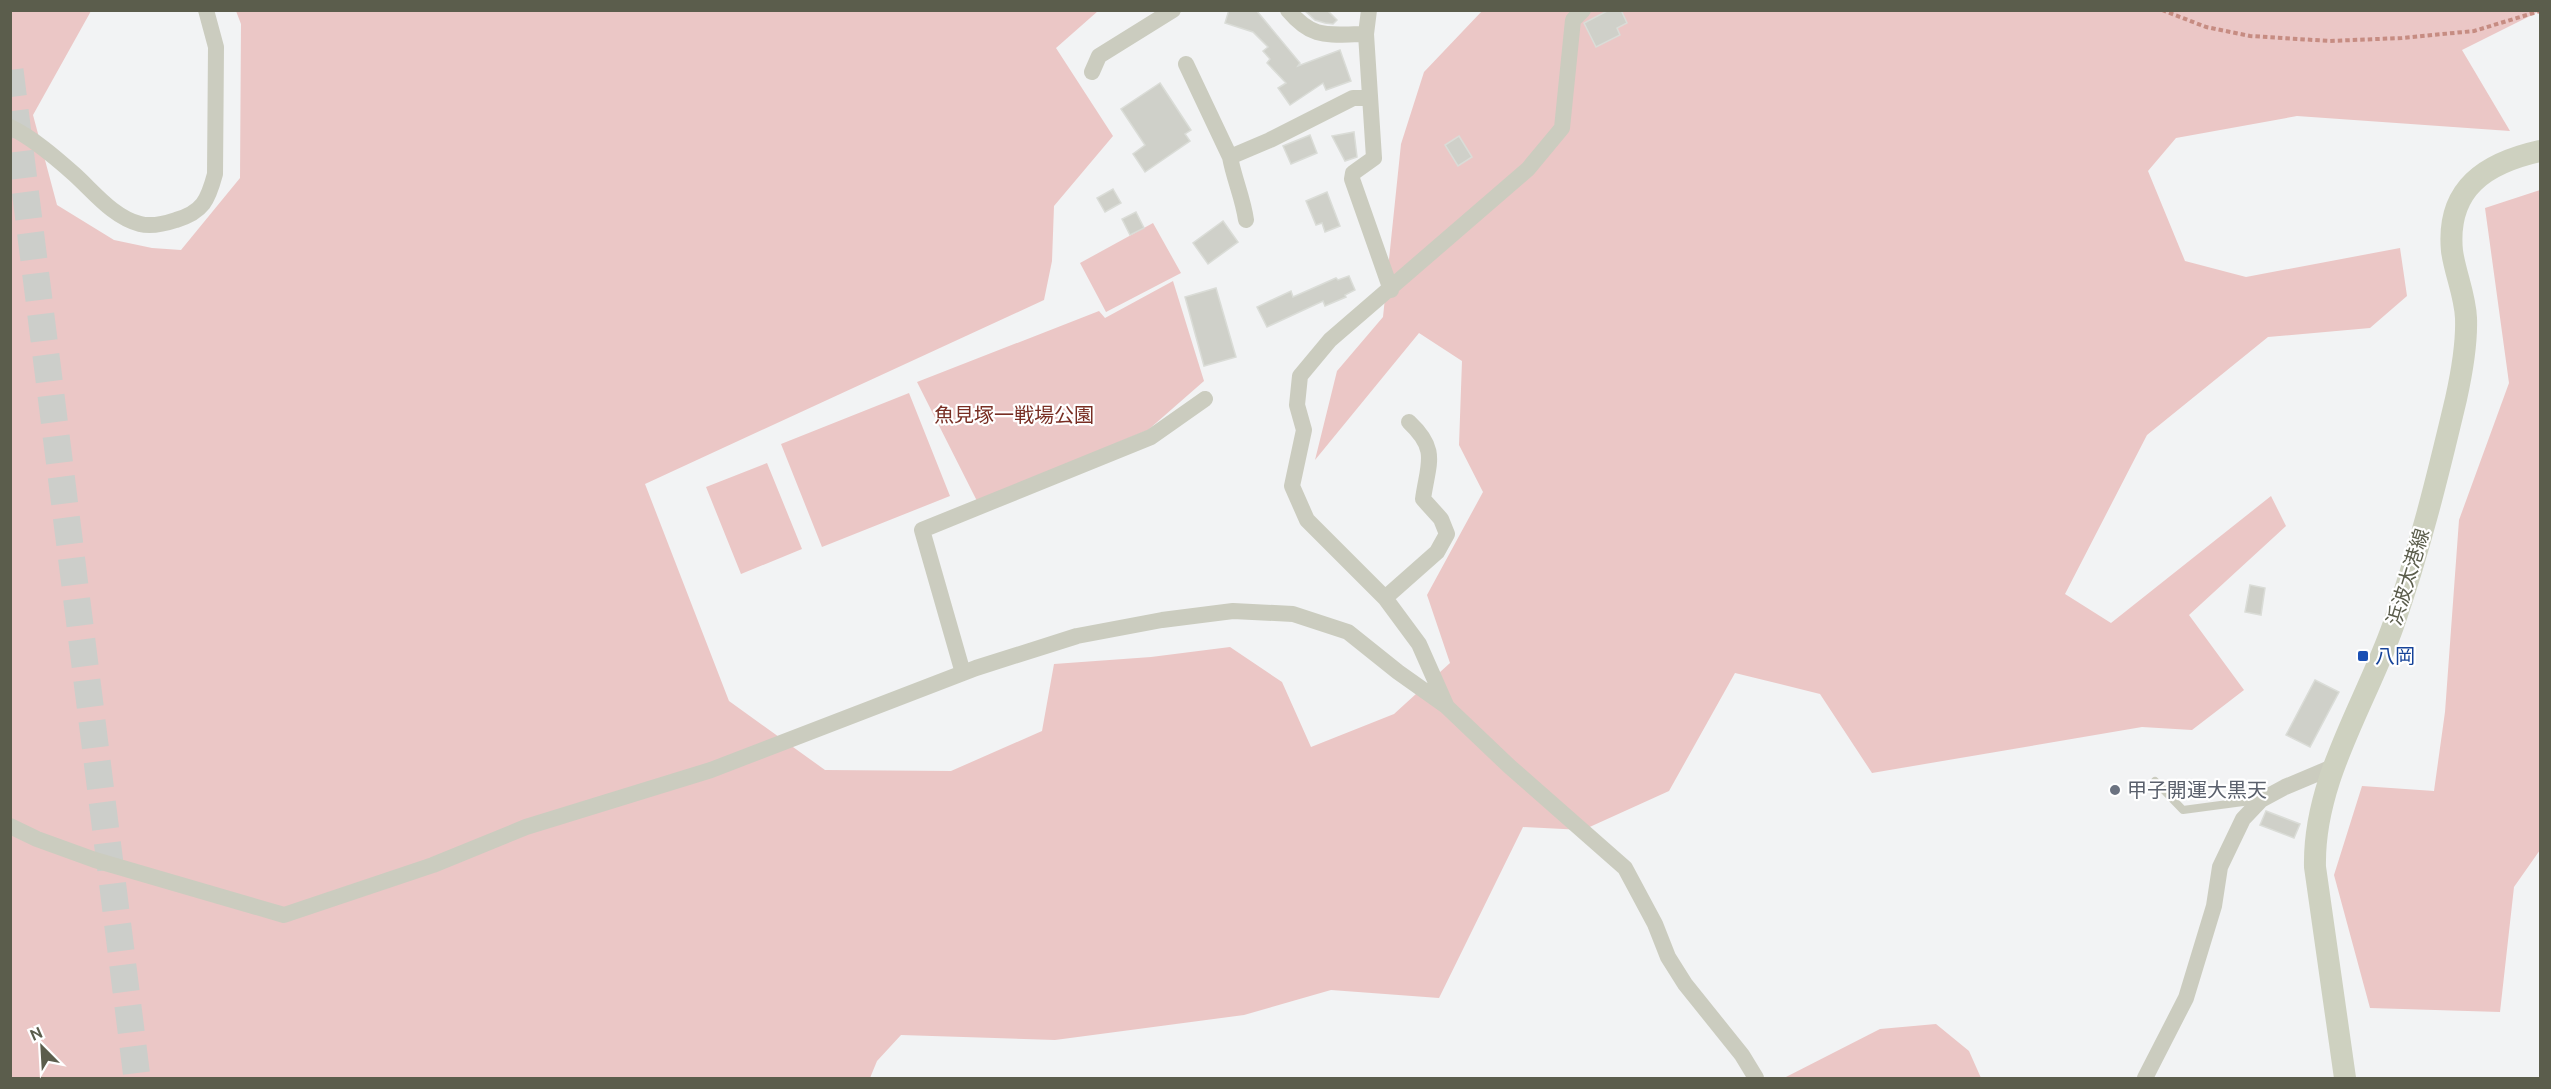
<svg xmlns="http://www.w3.org/2000/svg" width="2551" height="1089" viewBox="0 0 2551 1089" font-family="Ubuntu,'Noto Sans JP',sans-serif">
<style>
.green{fill:#ebc7c6}
.building{fill:#cfd0c9;stroke:#dadcd7;stroke-width:1.5}
.lines{fill:none;stroke-linecap:round;stroke-linejoin:round}
.trunk-tunnel{stroke:#ccceca;stroke-width:27;stroke-dasharray:27 14;stroke-linecap:butt}
.path{stroke:#c68c82;stroke-width:4;stroke-dasharray:4.5 3;stroke-linecap:butt}
.service{stroke:#cbccbf;stroke-width:8}
.minor{stroke:#cbccbf;stroke-width:16}
.secondary{stroke:#ced1c0;stroke-width:22}
.transit-dot{fill:#1a4fb4;stroke:#fff;stroke-width:2}
.worship-dot{fill:#6b7280;stroke:#fff;stroke-width:2}
.labels{text-anchor:middle;stroke-width:4.5;stroke-linejoin:round;paint-order:stroke}
.park-label{font-size:20px;fill:#782e23;stroke:#fff}
.street-label{font-size:20px;fill:#5b5d4c;stroke:#fff}
.transit-label{font-size:20px;fill:#164399;stroke:#fff;text-anchor:start}
.worship-label{font-size:20px;fill:#5b616d;stroke:#fff;text-anchor:start}
</style>
<rect width="100%" height="100%" fill="#f2f3f4"/>
<!-- green -->
<path class="green" d="M10 11H91L33 115 57 205 114 240 152 248 181 250 240 178 241 24 236 11H1098L1056 48 1113 136 1054 206 1052 261 1044 300 645 484 729 701 825 770 951 771 1042 731 1054 664 1151 657 1230 647 1282 682 1311 747 1394 714 1450 663 1427 595 1483 492 1459 445 1462 361 1419 333 1315 460 1337 371 1383 317 1401 144 1424 72 1482 11H2540L2462 50 2510 131 2297 116 2176 138 2148 171 2185 261 2246 277 2400 248 2407 296 2370 328 2268 337 2147 435 2065 594 2111 623 2271 496 2286 526 2189 615 2244 690 2192 730 2142 727 1872 773 1820 694 1735 673 1669 791 1583 830 1523 827 1439 998 1331 990 1244 1015 1055 1040 901 1035 877 1061 870 1078H11Z
M2540 190V850L2514 887 2500 1012 2370 1008 2334 875 2362 786 2434 791 2445 712 2459 520 2509 383 2485 208Z
M1153 223 1181 273 1106 312 1080 263Z
M1173 281 1204 381 1148 430 977 501 917 382 1099 311 1105 318Z
M909 393 950 496 822 547 781 444Z
M767 463 802 549 741 574 706 487Z
M1936 1024 1969 1051 1981 1078H1784L1880 1029Z"/>
<!-- building -->
<path class="building" d="M1229 10H1256L1300 63 1298 66 1340 50 1351 81 1326 90 1323 83 1290 105 1278 88 1286 83 1267 63 1270 59 1263 51 1268 47 1253 32 1225 23Z
M1304 10H1327L1337 20 1333 24 1325 23 1315 20Z
M1609 10H1621L1627 23 1617 28 1620 35 1596 47 1584 23Z
M1160 83 1191 130 1185 134 1190 141 1145 172 1133 154 1145 145 1121 109Z
M1354 132 1357 157 1345 161 1332 136Z
M1310 135 1317 153 1291 164 1283 146Z
M1459 136 1472 157 1458 166 1445 145Z
M1113 189 1121 203 1105 212 1097 198Z
M1327 192 1340 226 1325 232 1322 223 1316 225 1306 201Z
M1136 212 1144 228 1130 235 1122 219Z
M1223 221 1238 242 1208 264 1193 243Z
M1349 276 1355 290 1345 295 1346 297 1325 306 1323 301 1267 327 1257 307 1291 291 1293 297 1336 278 1338 280Z
M1216 288 1236 357 1204 366 1185 297Z
M2250 585 2265 588 2261 615 2245 612Z
M2315 680 2339 692 2310 747 2286 735Z
M2266 811 2300 824 2294 838 2260 825Z"/>
<g class="lines">
<!-- trunk-tunnel -->
<path class="trunk-tunnel" d="M10 70 137 1078"/>
<!-- path -->
<path class="path" d="M2162 10 2206 27 2250 36 2330 41 2402 38 2474 31 2540 11
M2132 786 2145 783"/>
<!-- service -->
<path class="service" d="M2155 781 2183 810 2258 800"/>
<!-- minor -->
<path class="minor" d="M1288 10C1314 41 1329 34 1366 34
M1369 10 1366 34 1374 158 1353 173 1352 179 1391 290
M1186 64 1230 157 1270 140 1353 98H1370
M1092 72 1099 56 1173 10
M10 127C33 138 55 157 74 174 94 192 113 217 140 224 152 227 164 224 176 220 203 212 208 200 215 174L216 47 206 10
M1230 157C1234 179 1243 198 1246 220
M1385 598 1437 552 1447 534 1441 519 1423 499C1428 463 1439 450 1409 422
M963 673 922 530 1151 437 1205 399
M1446 705 1419 644 1385 598 1307 520 1292 486 1304 430 1297 405 1300 376 1330 340 1528 169 1562 128 1573 20 1583 10
M10 826 37 839 95 860 284 915 433 865 526 827 711 770 976 668 1077 636 1162 620 1233 611 1293 614 1348 632 1398 672 1446 706 1509 766 1625 868 1655 924 1668 957 1685 984 1742 1055 1756 1078
M2145 1078 2186 998 2214 906 2220 867 2243 819 2261 800 2285 787 2335 766"/>
<!-- secondary -->
<path class="secondary" d="M2345 1078 2315 867C2313 781 2365 705 2393 626 2419 552 2438 475 2456 399 2462 372 2467 345 2466 318 2465 295 2455 273 2452 251 2446 188 2486 163 2540 151"/>
</g>
<!-- markers -->
<rect class="transit-dot" x="2357" y="650" width="12" height="12" rx="3"/>
<circle class="worship-dot" cx="2115" cy="790" r="6"/>
<g class="labels">
<!-- park labels -->
<g class="park-label">
<text x="1014" y="422">魚見塚一戦場公園</text>
</g>
<!-- street labels -->
<g class="street-label">
<text transform="translate(2408 577) rotate(-73)" y="7">浜波太港線</text>
</g>
<!-- transit labels -->
<g class="transit-label">
<text x="2375" y="663">八岡</text>
</g>
<!-- worship labels -->
<g class="worship-label">
<text x="2127" y="797">甲子開運大黒天</text>
</g>
</g>
<!-- border -->
<rect width="2551" height="1089" fill="none" stroke="#5b5d4c" stroke-width="24"/>
<!-- north arrow -->
<g transform="translate(42 1047) rotate(336)" stroke="#ffffff" stroke-width="4.5" paint-order="stroke">
<path d="M0-4.5L10 22L0 15L-10 22Z" fill="#5b5d4c"/>
<text y="-9" font-size="16" font-weight="bold" text-anchor="middle" fill="#5b5d4c">N</text>
</g>
</svg>
